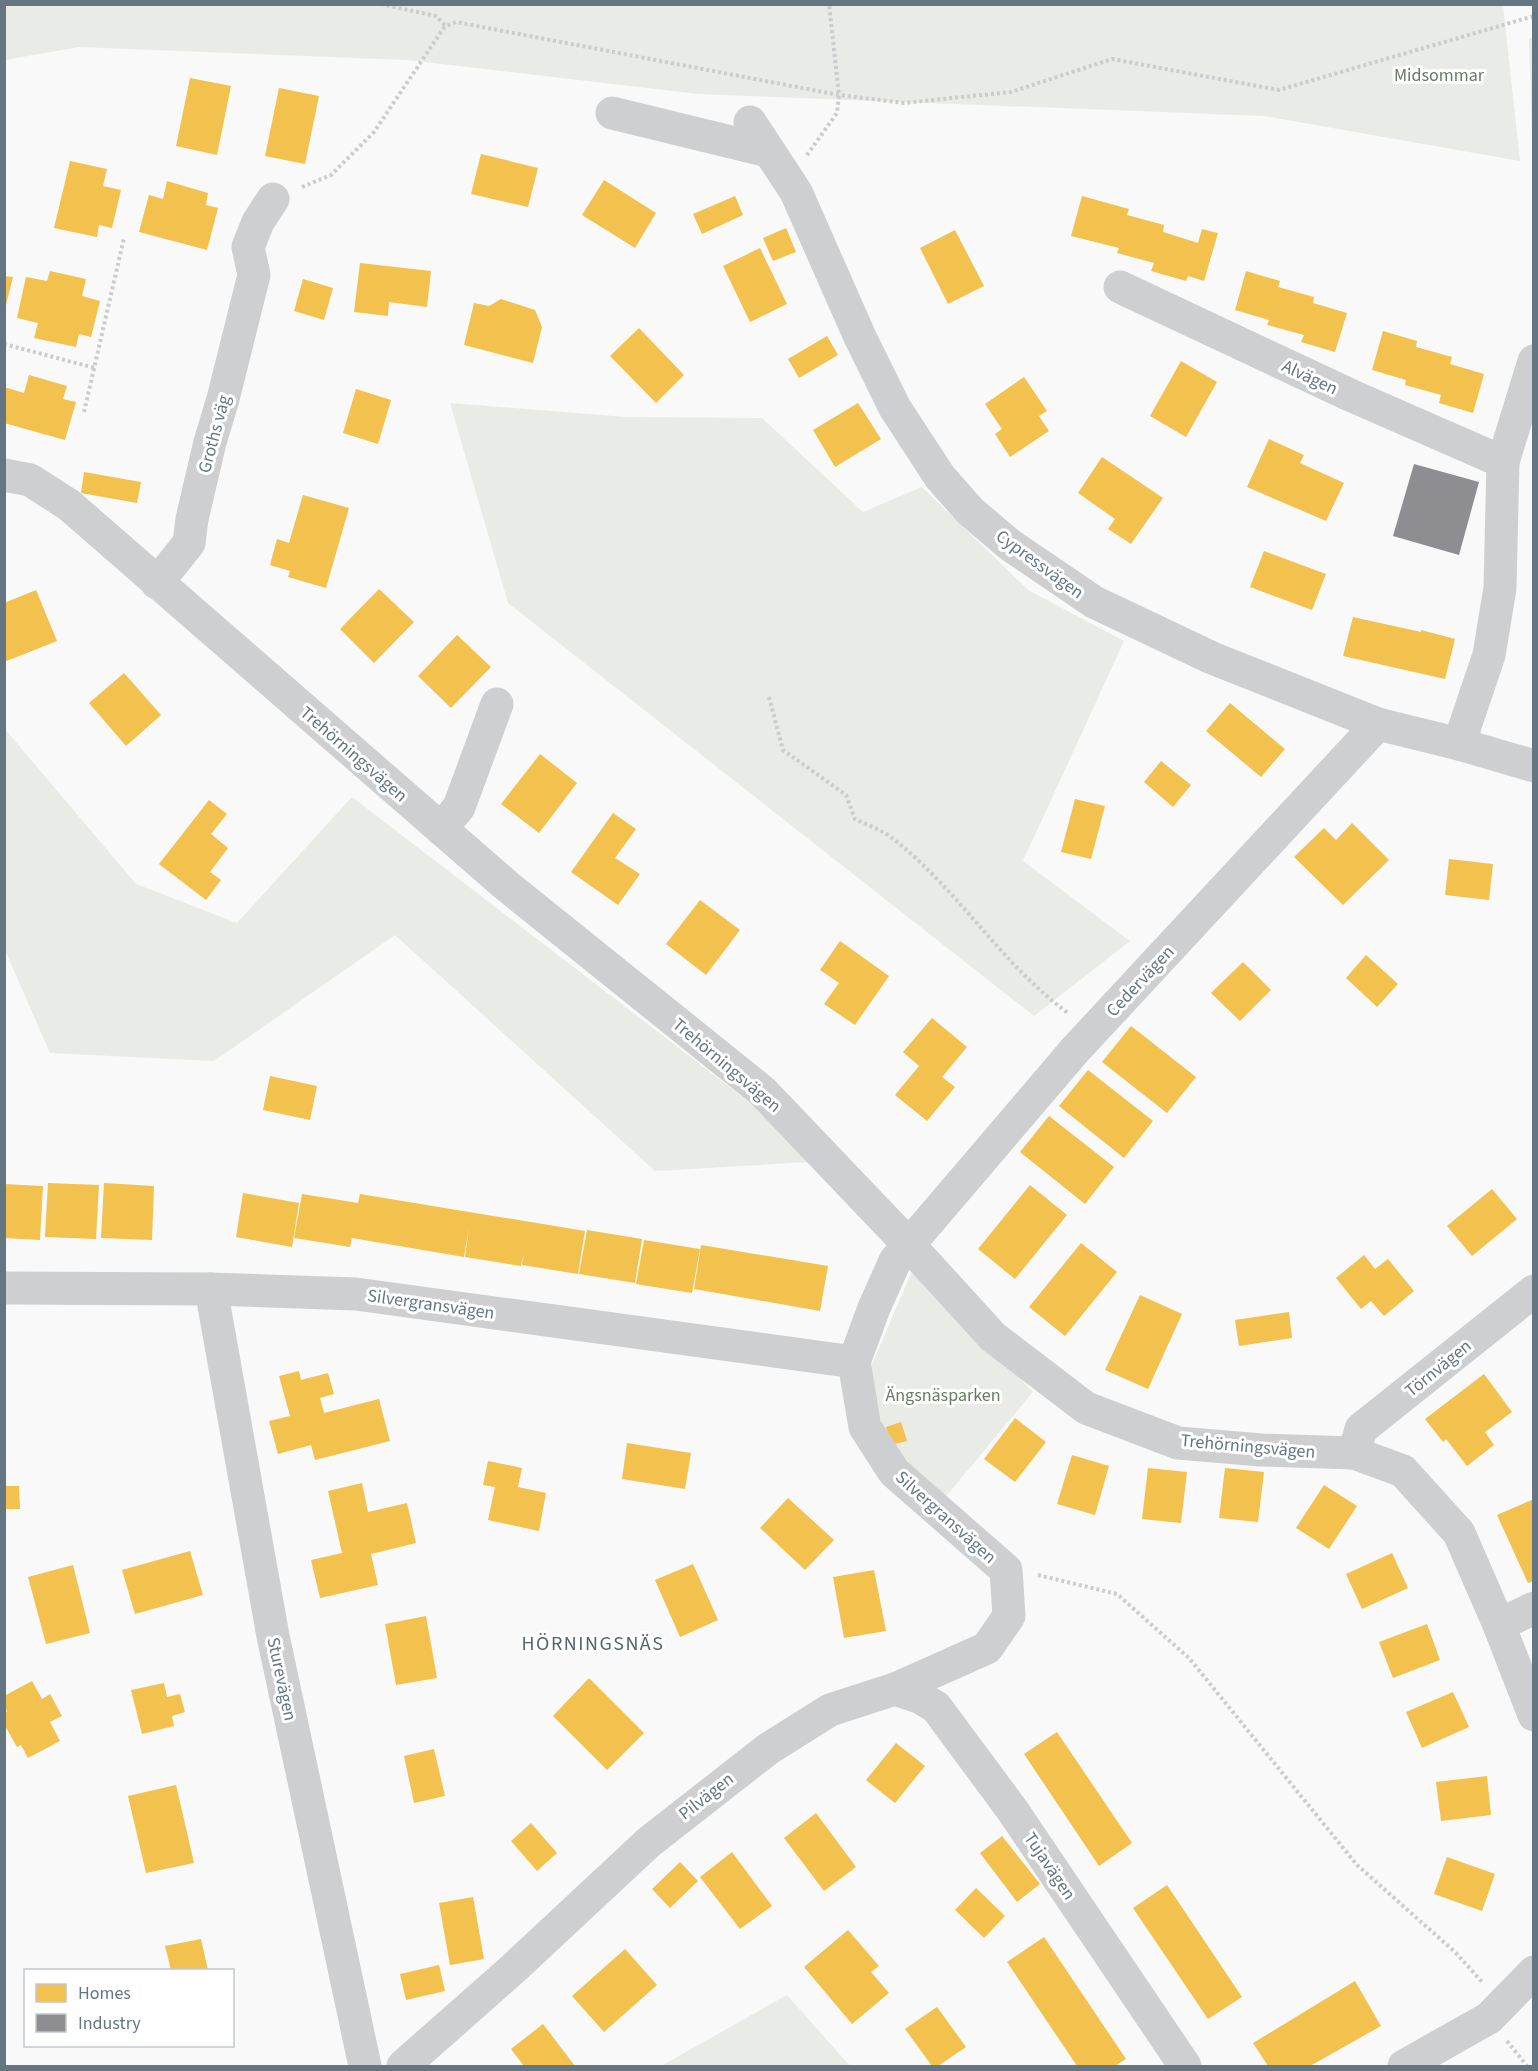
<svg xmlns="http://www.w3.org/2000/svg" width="1538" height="2071" font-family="'Source Sans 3',sans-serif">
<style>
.green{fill:#e8ebe6}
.homes{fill:#f2c14e}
.industry{fill:#8d8d92}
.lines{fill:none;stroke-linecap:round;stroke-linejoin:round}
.path{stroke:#cbcccd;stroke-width:4;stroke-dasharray:3 3;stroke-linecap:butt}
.minor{stroke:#cecfd0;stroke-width:33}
.labels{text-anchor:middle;stroke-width:6;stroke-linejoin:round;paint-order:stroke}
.park-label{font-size:18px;fill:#687a64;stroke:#fff}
.street-label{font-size:18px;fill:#657683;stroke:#fff}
.neighbourhood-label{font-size:20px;letter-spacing:1.5px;fill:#57646e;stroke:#fff}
</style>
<rect width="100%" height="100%" fill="#f9f9f9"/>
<g class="green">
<path d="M5 4 1503 5 1520 161 1264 116 699 94 407 60 79 47 5 60Z"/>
<path d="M1533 37H1534L1533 141 1532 139 1529 39Z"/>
<path d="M450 403 626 417 762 418 863 512 922 487 1028 590 1124 641 1023 861 1130 941 1034 1016 508 603Z"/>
<path d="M4 728 136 884 237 923 352 797 826 1161 655 1171 395 935 214 1061 50 1053 5 950Z"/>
<path d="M913 1269 1033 1392 943 1500 887 1446 870 1369Z"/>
<path d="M787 1995 850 2066H661Z"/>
</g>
<g class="homes">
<path d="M190 78 231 86 217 155 176 146Z"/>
<path d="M279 88 319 96 305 164 265 156Z"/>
<path d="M481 154 538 168 528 207 471 194Z"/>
<path d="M70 161 107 169 103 186 121 190 112 228 99 225 97 237 54 228Z"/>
<path d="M604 180 656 213 635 248 582 215Z"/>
<path d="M167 181 208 193 206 205 218 208 207 250 139 232 149 195 163 199Z"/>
<path d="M735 196 743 215 702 234 693 214Z"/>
<path d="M1082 196 1129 209 1127 215 1164 225 1163 232 1198 243 1202 229 1218 233 1204 281 1188 276 1186 281 1151 271 1154 263 1117 253 1119 248 1071 236Z"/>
<path d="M786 228 796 252 773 261 763 238Z"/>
<path d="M955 230 984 286 948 304 920 248Z"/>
<path d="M760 248 787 304 750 322 723 266Z"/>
<path d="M360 263 431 271 427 307 389 302 388 316 354 312Z"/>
<path d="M50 271 86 279 82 296 100 301 91 337 79 334 76 347 34 338 38 323 17 318 26 277 47 281Z"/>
<path d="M1246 271 1280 281 1278 287 1314 297 1313 303 1347 313 1335 352 1301 342 1304 335 1267 325 1269 320 1235 310Z"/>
<path d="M4 276 13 277 5 309H4Z"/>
<path d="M303 279 333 288 324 320 294 311Z"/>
<path d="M501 299 535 310 542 327 533 363 464 345 474 303 489 306Z"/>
<path d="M639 328 684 375 656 403 610 356Z"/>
<path d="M1383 331 1417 341 1416 347 1452 357 1450 364 1484 374 1473 413 1439 403 1441 395 1405 385 1406 380 1372 370Z"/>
<path d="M827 336 838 355 799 378 788 359Z"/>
<path d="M1181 361 1217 382 1186 437 1150 416Z"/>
<path d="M29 375 67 386 63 399 76 402 65 440 4 423V387L24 393Z"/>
<path d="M1024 377 1047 411 1039 416 1049 431 1010 457 995 434 1002 429 985 404Z"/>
<path d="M356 389 391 400 378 444 343 433Z"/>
<path d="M858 403 881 439 835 467 813 430Z"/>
<path d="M1269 439 1304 455 1300 463 1344 483 1326 521 1247 487Z"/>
<path d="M1102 457 1163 498 1131 544 1108 529 1115 519 1078 493Z"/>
<path d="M84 472 141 482 137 503 81 493Z"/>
<path d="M303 495 349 508 326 588 288 577 290 571 270 565 277 539 289 543Z"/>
<path d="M1264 551 1326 574 1312 610 1250 587Z"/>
<path d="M379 589 414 622 374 663 340 629Z"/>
<path d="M36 590 57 641 4 662V603Z"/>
<path d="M1353 617 1421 632V630L1455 639 1445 679 1343 656Z"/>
<path d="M457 635 491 667 451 708 418 676Z"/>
<path d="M124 673 161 715 126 746 89 703Z"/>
<path d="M1230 703 1285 749 1261 777 1206 731Z"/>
<path d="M540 754 577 783 539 833 501 804Z"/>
<path d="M1161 761 1191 785 1173 807 1144 782Z"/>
<path d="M1075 799 1105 806 1091 859 1061 852Z"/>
<path d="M209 800 227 814 211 834 228 848 210 872 221 880 206 900 159 864Z"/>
<path d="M613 813 636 829 615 858 640 874 618 905 571 872Z"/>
<path d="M1352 823 1389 860 1343 905 1294 857 1324 828 1336 840Z"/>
<path d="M1449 859 1493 864 1489 900 1445 895Z"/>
<path d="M700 900 740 930 706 975 666 944Z"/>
<path d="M840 941 889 976 855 1025 824 1004 839 983 820 970Z"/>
<path d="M1366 955 1398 984 1377 1007 1346 978Z"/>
<path d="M1243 962 1271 990 1240 1021 1211 993Z"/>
<path d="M932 1018 967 1047 942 1077 955 1087 927 1121 895 1095 919 1066 903 1052Z"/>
<path d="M1131 1026 1196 1077 1167 1113 1102 1062Z"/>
<path d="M1088 1070 1153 1121 1124 1158 1059 1106Z"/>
<path d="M270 1076 317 1086 310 1120 263 1110Z"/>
<path d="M1049 1116 1114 1167 1085 1204 1020 1152Z"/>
<path d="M48 1183 99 1185 96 1239 45 1237Z"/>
<path d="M104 1183 154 1186 152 1240 101 1238Z"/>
<path d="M4 1184 43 1186 40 1240 4 1238Z"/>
<path d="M1030 1185 1067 1215 1015 1279 978 1249Z"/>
<path d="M1492 1189 1517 1219 1472 1256 1447 1226Z"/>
<path d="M243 1193 299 1203 292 1247 236 1237Z"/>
<path d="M302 1194 358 1203 360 1194 585 1231 578 1274 522 1265 523 1255 521 1266 465 1257 469 1227 464 1257 352 1238 350 1247 294 1238Z"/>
<path d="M587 1230 642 1239 635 1283 579 1274Z"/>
<path d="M644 1240 700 1249 692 1293 636 1284Z"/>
<path d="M1081 1243 1117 1272 1065 1336 1029 1307Z"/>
<path d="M701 1245 828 1266 820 1311 694 1289Z"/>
<path d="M1364 1255 1375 1269 1388 1259 1414 1291 1384 1316 1371 1301 1361 1309 1336 1278Z"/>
<path d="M1140 1295 1182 1314 1148 1389 1105 1370Z"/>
<path d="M1289 1312 1292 1338 1239 1346 1235 1320Z"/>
<path d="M299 1371 301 1380 328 1373 334 1394 320 1398 324 1413 379 1399 390 1441 315 1460 311 1445 278 1454 269 1421 290 1416 279 1376Z"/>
<path d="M1484 1374 1512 1412 1485 1432 1494 1445 1467 1466 1446 1439 1443 1442 1425 1419Z"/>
<path d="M1015 1418 1046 1442 1015 1482 984 1459Z"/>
<path d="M901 1422 907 1441 891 1445 886 1427Z"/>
<path d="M627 1443 691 1453 685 1489 622 1479Z"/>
<path d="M1072 1455 1109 1466 1095 1515 1057 1504Z"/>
<path d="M488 1461 522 1468 518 1487 546 1493 539 1531 488 1520 495 1487 483 1485Z"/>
<path d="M1148 1468 1187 1472 1181 1523 1142 1519Z"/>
<path d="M1225 1468 1264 1472 1258 1522 1219 1518Z"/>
<path d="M362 1483 368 1512 407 1503 416 1543 371 1554 378 1585 320 1598 311 1560 342 1553 328 1491Z"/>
<path d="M1324 1485 1357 1506 1329 1549 1296 1528Z"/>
<path d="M5 1486H19L20 1509H5Z"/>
<path d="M788 1498 834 1540 805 1570 760 1528Z"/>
<path d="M1534 1499V1581L1528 1583 1497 1515Z"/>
<path d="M190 1551 203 1595 135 1614 122 1570Z"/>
<path d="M1392 1553 1408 1588 1362 1609 1346 1574Z"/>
<path d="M693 1564 718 1620 680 1637 655 1580Z"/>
<path d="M73 1565 90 1633 46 1644 28 1577Z"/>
<path d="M874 1570 886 1631 844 1638 833 1577Z"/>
<path d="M426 1616 437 1678 396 1685 385 1624Z"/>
<path d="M1427 1624 1440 1660 1393 1678 1379 1642Z"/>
<path d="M589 1678 644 1733 607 1770 553 1716Z"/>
<path d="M32 1681 42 1699 50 1694 62 1716 50 1722 60 1741 28 1758 21 1745 17 1747 4 1724V1714L7 1711 4 1706V1696Z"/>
<path d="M164 1683 167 1697 180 1694 185 1712 172 1716 174 1726 142 1734 131 1690Z"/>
<path d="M1453 1692 1469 1727 1422 1748 1406 1712Z"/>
<path d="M1057 1732 1132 1843 1099 1866 1024 1754Z"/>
<path d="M896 1743 925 1766 895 1803 866 1780Z"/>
<path d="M434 1749 445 1796 414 1803 404 1756Z"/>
<path d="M1487 1776 1491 1815 1441 1821 1436 1782Z"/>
<path d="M176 1785 194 1863 146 1873 128 1796Z"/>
<path d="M816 1813 856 1867 824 1891 784 1838Z"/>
<path d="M531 1823 557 1853 537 1871 511 1841Z"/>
<path d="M1002 1836 1040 1884 1017 1902 980 1853Z"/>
<path d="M732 1852 772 1906 740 1929 700 1877Z"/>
<path d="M1447 1857 1495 1874 1482 1911 1434 1894Z"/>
<path d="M680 1862 698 1881 670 1908 652 1889Z"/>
<path d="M1167 1885 1242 1997 1208 2019 1133 1908Z"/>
<path d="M976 1888 1005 1916 984 1938 955 1910Z"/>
<path d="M473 1897 484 1959 450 1965 439 1903Z"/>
<path d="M848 1930 879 1966 871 1972 889 1993 852 2024 804 1967Z"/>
<path d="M1044 1937 1126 2059 1115 2066H1077L1007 1962Z"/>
<path d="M201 1939 208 1970H171L165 1946Z"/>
<path d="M625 1949 657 1985 604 2032 572 1996Z"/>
<path d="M439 1965 445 1991 406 2000 400 1974Z"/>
<path d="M1355 1981 1381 2026 1310 2066H1268L1253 2043Z"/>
<path d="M937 2007 966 2047 938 2066H932L905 2029Z"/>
<path d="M543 2024 575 2066H524L511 2049Z"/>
</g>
<path class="industry" d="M1414 464 1479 482 1459 555 1393 536Z"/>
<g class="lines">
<g class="path">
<path d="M381 4 436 16 446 26 456 22 839 95 904 103 1011 92 1112 59 1279 90 1534 16"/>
<path d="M807 155 837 113 839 95 829 4"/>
<path d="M302 187 331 175 374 132 445 26"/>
<path d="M4 344 95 368"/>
<path d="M84 412 124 238"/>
<path d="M769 697 783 750 846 795 855 819C867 825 882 830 892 838 958 889 1001 964 1068 1013"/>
<path d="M1038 1575 1117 1594 1189 1658 1357 1865 1455 1952 1483 1983"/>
<path d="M1507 2041 1527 2066"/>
</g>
<g class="minor">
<path d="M612 113 768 151"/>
<path d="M750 122 796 192 860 337 895 408 940 477 970 511 1010 545 1094 602 1212 658 1378 724 1459 744 1534 766"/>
<path d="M1120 287 1350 395 1503 462"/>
<path d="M4 475 30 480 69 505 507 886 762 1091 910 1246 993 1337 1086 1408 1178 1443 1261 1450 1354 1453 1403 1471 1459 1533 1499 1625 1534 1715"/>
<path d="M157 583 189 543 192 519 210 442 223 399 254 275 248 247 258 222 273 199"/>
<path d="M1459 744 1489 655 1500 588 1503 462 1534 361"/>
<path d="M441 829 459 807 497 704"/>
<path d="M4 1288 211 1289 356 1294 854 1362"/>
<path d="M211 1289 273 1636 365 2066"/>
<path d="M1354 1453 1361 1429 1534 1291"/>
<path d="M1499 1625 1534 1608"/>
<path d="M895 1689 919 1697 936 1707 1013 1811 1185 2066"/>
<path d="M403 2066 514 1968 649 1842 768 1749 830 1710 895 1689 987 1648 1009 1616 1006 1570 894 1472 865 1427 854 1362 874 1308 895 1261 1075 1050 1378 724"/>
<path d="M1404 2066 1489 2018 1534 1972"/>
</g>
</g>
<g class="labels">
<g class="park-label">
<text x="1439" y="81">Midsommar</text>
<text x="943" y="1401">Ängsnäsparken</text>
</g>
<g class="street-label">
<text transform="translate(1310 377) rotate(25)" y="6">Alvägen</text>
<text transform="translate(214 434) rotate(-75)" y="6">Groths väg</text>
<text transform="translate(1040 564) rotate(36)" y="6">Cypressvägen</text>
<text transform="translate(354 754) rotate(41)" y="6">Trehörningsvägen</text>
<text transform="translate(1140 981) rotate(-47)" y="6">Cedervägen</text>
<text transform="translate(727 1065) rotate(40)" y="6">Trehörningsvägen</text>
<text transform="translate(431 1304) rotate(8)" y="6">Silvergransvägen</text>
<text transform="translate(1438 1368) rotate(-39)" y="6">Törnvägen</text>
<text transform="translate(1248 1446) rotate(5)" y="6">Trehörningsvägen</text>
<text transform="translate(946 1517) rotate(42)" y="6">Silvergransvägen</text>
<text transform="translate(282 1679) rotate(78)" y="6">Sturevägen</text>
<text transform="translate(706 1796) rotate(-38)" y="6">Pilvägen</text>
<text transform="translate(1050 1866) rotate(56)" y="6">Tujavägen</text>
</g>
<g class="neighbourhood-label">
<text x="593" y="1650">HÖRNINGSNÄS</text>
</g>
</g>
<rect width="1538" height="2071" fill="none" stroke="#657683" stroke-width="12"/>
<rect x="24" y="1969" width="210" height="78" fill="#ffffff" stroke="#c1c8cd" stroke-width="1.5"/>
<rect x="36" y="1984" width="30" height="18" fill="#f2c14e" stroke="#c1c8cd" stroke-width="1.5"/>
<text x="78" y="1999" font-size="18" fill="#657683">Homes</text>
<rect x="36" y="2014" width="30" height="18" fill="#8d8d92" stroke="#c1c8cd" stroke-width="1.5"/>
<text x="78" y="2029" font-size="18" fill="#657683">Industry</text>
</svg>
